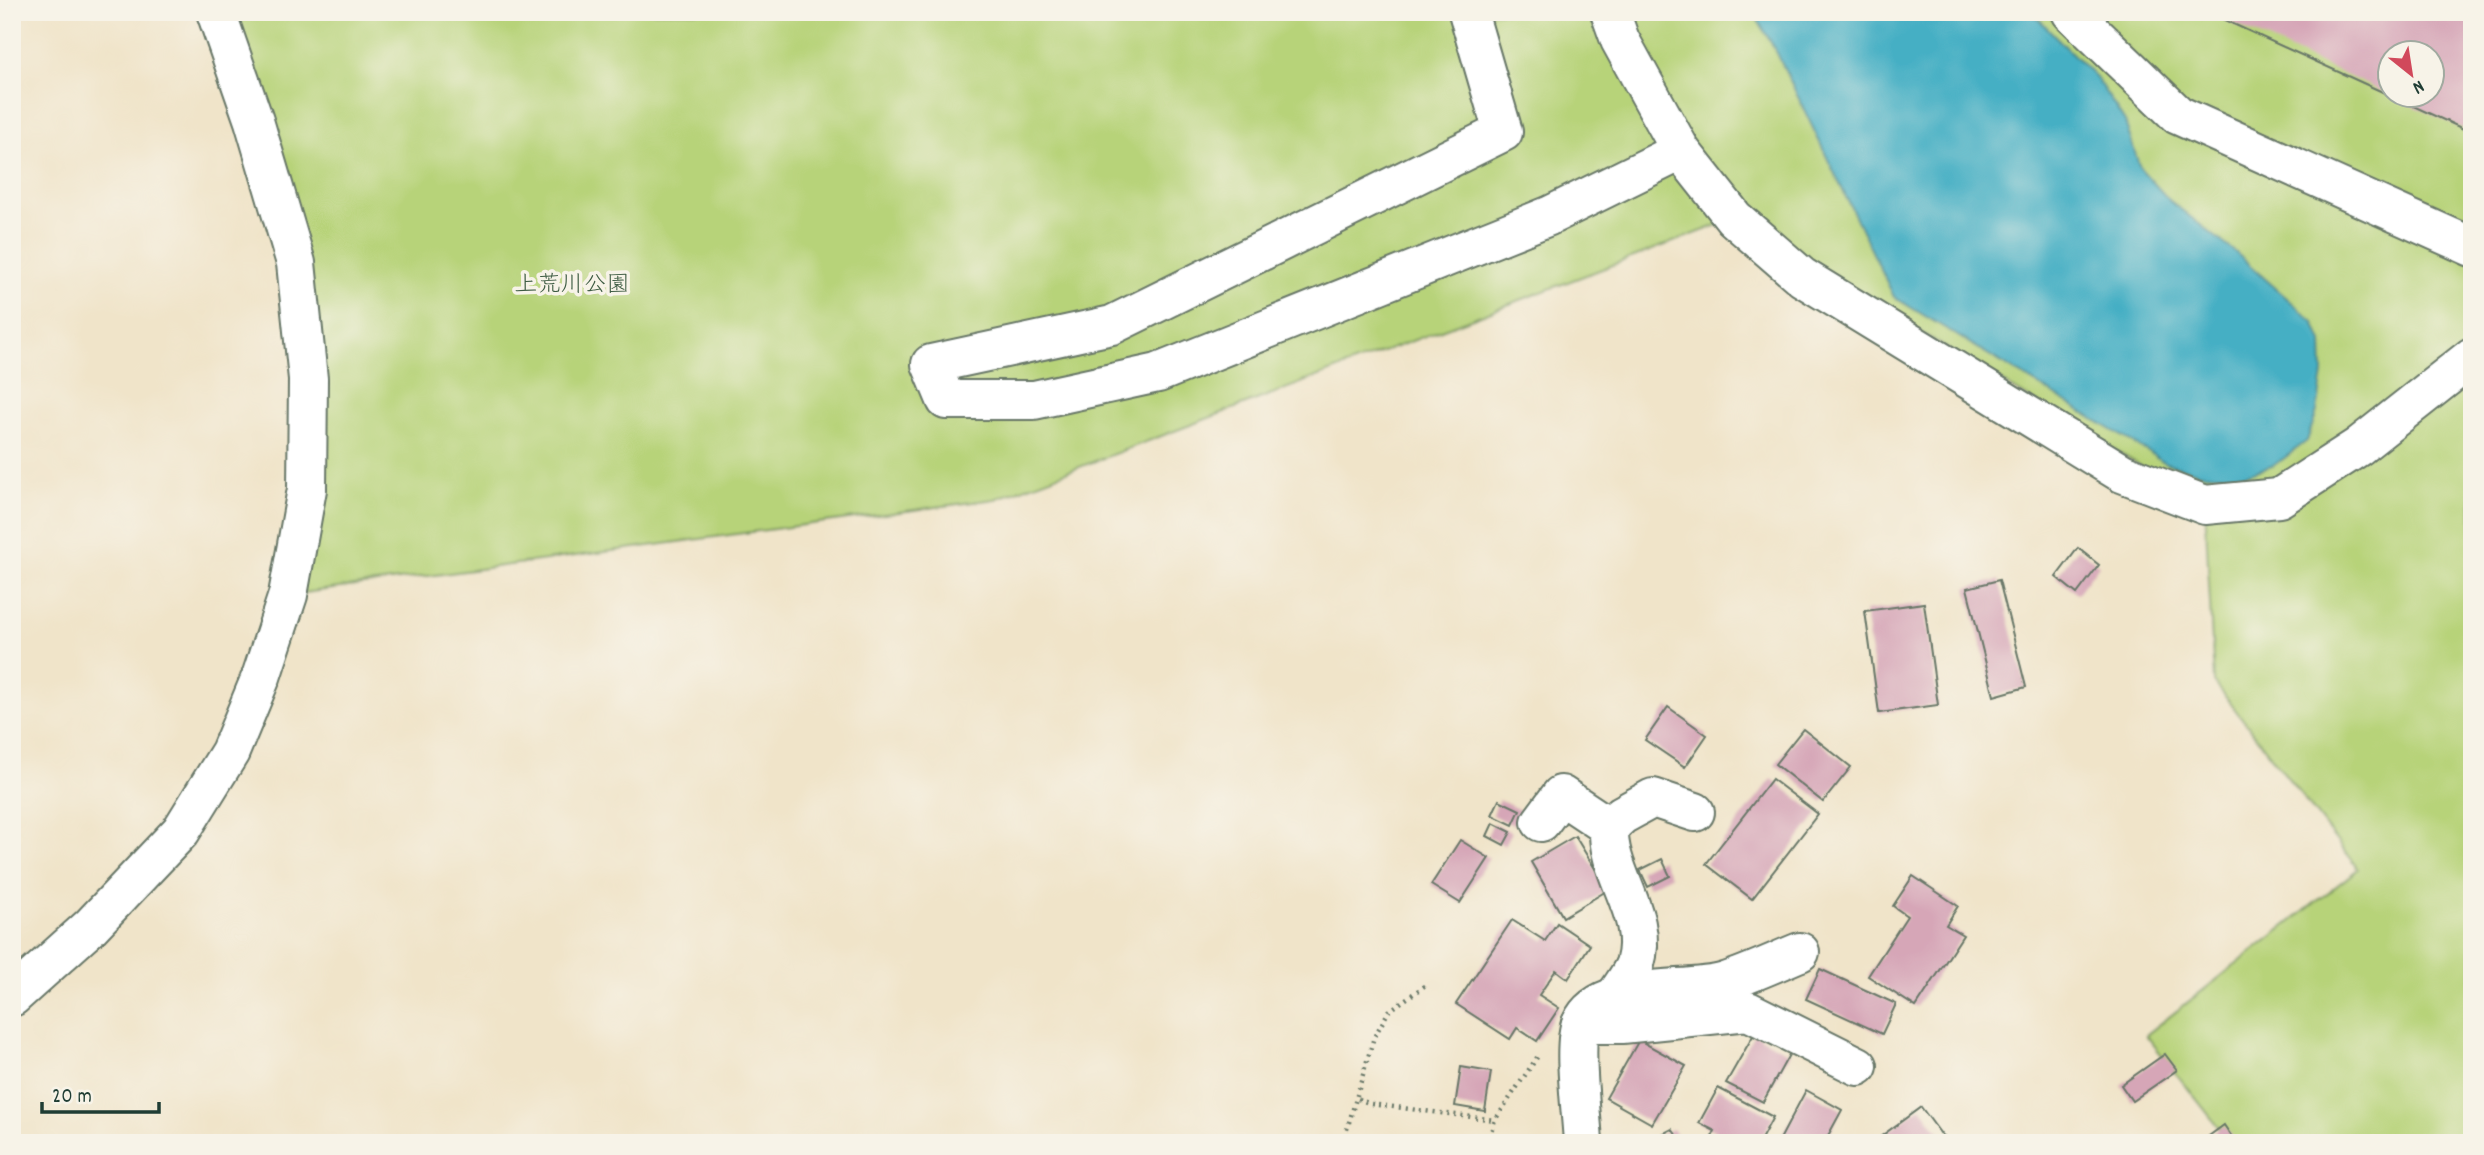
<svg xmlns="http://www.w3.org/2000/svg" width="2484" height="1155" font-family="Dekko,'Klee One',sans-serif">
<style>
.green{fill:#b7d379;stroke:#6b8856;stroke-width:2;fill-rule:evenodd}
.water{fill:#45afc4;stroke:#32767c;stroke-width:2}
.building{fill:#d6a6b7;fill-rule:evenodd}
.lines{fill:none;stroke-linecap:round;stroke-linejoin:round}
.minor-casing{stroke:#687768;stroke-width:42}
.path{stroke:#687768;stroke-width:4.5;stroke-dasharray:2 5;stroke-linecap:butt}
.minor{stroke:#fff;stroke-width:38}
.labels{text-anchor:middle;stroke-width:7;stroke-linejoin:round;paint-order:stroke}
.park-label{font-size:23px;fill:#3d5b42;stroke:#f7f3e8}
</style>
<rect width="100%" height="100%" fill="#f7f3e8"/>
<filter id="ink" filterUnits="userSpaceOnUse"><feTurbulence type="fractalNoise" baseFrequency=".0143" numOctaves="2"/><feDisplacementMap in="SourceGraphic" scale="14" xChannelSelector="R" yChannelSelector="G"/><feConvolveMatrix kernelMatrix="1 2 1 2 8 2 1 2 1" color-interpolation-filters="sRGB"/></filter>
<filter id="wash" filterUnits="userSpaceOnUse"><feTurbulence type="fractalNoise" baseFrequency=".00686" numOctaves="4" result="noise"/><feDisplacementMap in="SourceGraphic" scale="28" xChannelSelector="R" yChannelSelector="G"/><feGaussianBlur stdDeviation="1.57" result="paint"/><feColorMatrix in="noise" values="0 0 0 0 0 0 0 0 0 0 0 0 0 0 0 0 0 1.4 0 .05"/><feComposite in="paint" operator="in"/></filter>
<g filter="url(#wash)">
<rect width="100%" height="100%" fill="#f0e4c9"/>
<path class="green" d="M216 12H2472V1143H2231L2146 1035 2358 869 2214 682 2205 505 1734 219 995 499 288 595 308 379ZM2390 52H2432V94H2390Z"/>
<path class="water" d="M1753 12H2032L2096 78 2125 122 2140 168 2169 200 2236 253 2314 322 2322 342 2323 374 2317 411 2307 441 2275 465 2239 476 2201 473 2166 463 1894 297 1776 51Z"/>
<g id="blocks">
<g class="building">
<path d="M2207 12H2472V133L2387 94ZM2390 52H2432V94H2390Z"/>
<path d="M2078 548 2099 565 2077 594 2056 577Z"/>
<path d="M1999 580 2026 687 1994 696 1967 588Z"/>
<path d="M1924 603 1938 705 1879 713 1865 611Z"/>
<path d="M1668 707 1707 735 1685 767 1645 740Z"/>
<path d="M1803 729 1851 767 1823 802 1775 764Z"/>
<path d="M1772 779 1818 814 1752 899 1706 864Z"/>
<path d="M1499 800 1520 810 1513 825 1492 815Z"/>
<path d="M1493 823 1511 832 1504 845 1487 836Z"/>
<path d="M1575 836 1608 890 1563 917 1531 862Z"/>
<path d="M1460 840 1489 858 1460 903 1431 885Z"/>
<path d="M1662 859 1670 876 1648 887 1640 870Z"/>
<path d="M1913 876 1958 906 1946 925 1963 935 1916 1007 1868 976 1907 916 1893 906Z"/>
<path d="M1512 920 1545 941 1557 923 1590 945 1568 979 1556 970 1539 995 1559 1008 1537 1041 1517 1028 1510 1039 1456 1004Z"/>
<path d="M1820 969 1896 1004 1882 1034 1806 999Z"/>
<path d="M1754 1034 1790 1053 1763 1102 1726 1083Z"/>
<path d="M1639 1040 1686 1066 1652 1124 1606 1098Z"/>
<path d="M2165 1054 2177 1070 2132 1101 2121 1085Z"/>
<path d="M1461 1067 1491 1072 1485 1111 1455 1106Z"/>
<path d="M1718 1088 1773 1117 1759 1143H1709L1715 1131 1699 1123Z"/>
<path d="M1806 1090 1842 1110 1824 1143H1778Z"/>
<path d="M1921 1107 1946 1141 1872 1143Z"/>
<path d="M2224 1125 2236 1143H2204L2202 1141Z"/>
<path d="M1672 1129 1682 1143H1645Z"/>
<path d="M2472 1130V1143H2455Z"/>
</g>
</g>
</g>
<g filter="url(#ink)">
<use href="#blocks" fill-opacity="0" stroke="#687768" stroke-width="2"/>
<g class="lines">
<defs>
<g id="minor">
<path d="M1468 12 1503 132 1112 325 931 364 946 400H1034L1158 373 1549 216 1681 151"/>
<path d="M1610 12 1620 40 1681 151 1734 218 1802 277 2122 473 2205 505 2279 498 2358 447 2472 357"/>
<path d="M2071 12 2178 115 2472 247"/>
<path d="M1541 822 1561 795 1609 827"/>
<path d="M12 997 90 927 181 831 230 752 261 677 288 595 307 489 308 379 296 263 254 121 216 12"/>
<path d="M1615 997C1621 987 1631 975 1635 964 1650 915 1606 874 1609 827L1622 815 1653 798 1695 812"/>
<path d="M1581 1024H1622L1748 1011 1858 1066"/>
<path d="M1583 1143C1582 1117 1572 1045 1581 1024 1600 979 1687 994 1725 982 1750 974 1775 962 1800 952"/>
</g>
</defs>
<use href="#minor" class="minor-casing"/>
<g class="path">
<path d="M1358 1099 1371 1104 1495 1120"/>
<path d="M1343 1143 1374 1037 1389 1011 1427 984"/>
<path d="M1487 1143 1495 1120 1538 1056"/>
</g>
<use href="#minor" class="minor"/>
</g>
</g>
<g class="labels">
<g class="park-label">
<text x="572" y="291">上荒川公園</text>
</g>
</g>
<rect width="2484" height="1155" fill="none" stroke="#f7f3e8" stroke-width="42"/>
<g transform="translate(2411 74) rotate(150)"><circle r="33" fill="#f7f3e8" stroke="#a1aaa0" stroke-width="2"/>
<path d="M0-5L12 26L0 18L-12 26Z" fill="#d1495b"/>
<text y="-10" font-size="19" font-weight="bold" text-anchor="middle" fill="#1f3d34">N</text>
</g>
<path d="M42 1102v10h117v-10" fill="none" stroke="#1f3d34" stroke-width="3.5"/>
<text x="52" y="1102" font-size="21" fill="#1f3d34" stroke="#f7f3e8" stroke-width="5" paint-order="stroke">20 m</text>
</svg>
